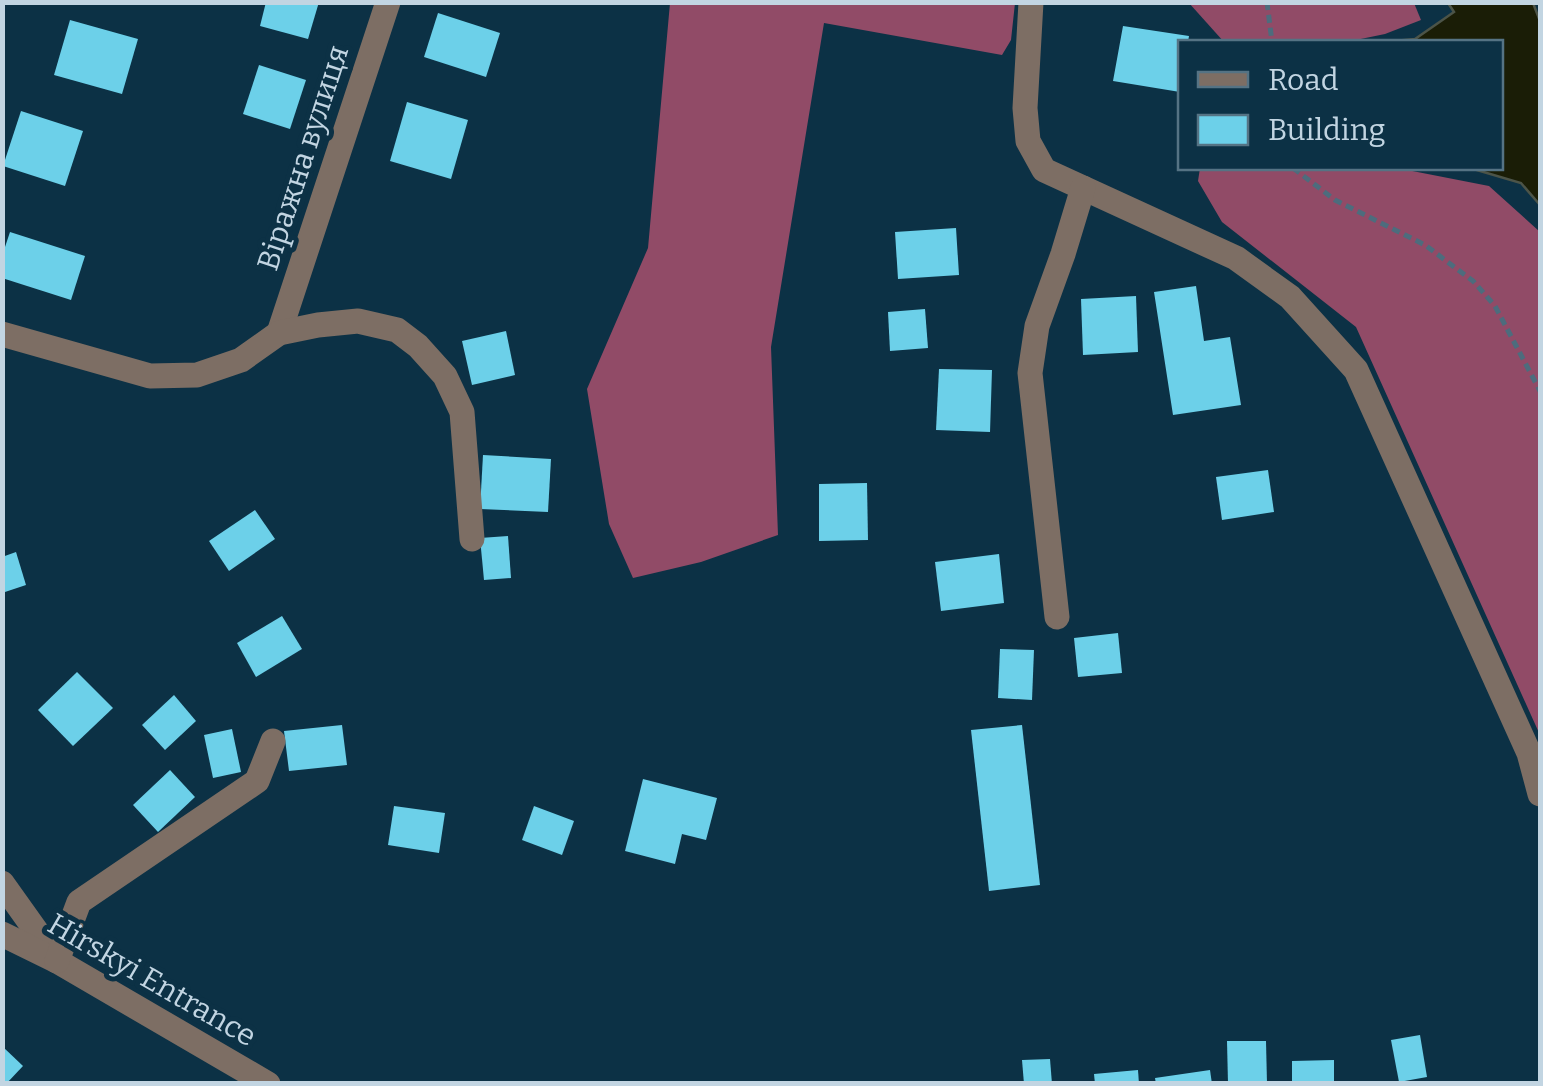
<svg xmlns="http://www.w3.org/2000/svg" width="1543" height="1086" font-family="Bitter,serif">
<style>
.forest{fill:#914b67}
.water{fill:#1a1d06;stroke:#4c5448;stroke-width:2.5}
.building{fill:#6cd0e9}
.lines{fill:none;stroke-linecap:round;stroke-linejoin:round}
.path{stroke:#4d6c7d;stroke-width:5;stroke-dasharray:8 5;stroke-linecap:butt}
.minor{stroke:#7d6e64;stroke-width:25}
.labels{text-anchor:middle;stroke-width:10;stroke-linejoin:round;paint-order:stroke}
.street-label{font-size:30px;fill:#c2d5e2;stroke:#0c3145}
</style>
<rect width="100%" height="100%" fill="#0c3145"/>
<g class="forest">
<path d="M670 3H1015L1011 40 1002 55 824 23 771 347 778 535 701 562 633 578 609 524 587 389 648 248Z"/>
<path d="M1189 3H1414L1421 20 1385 34 1346 42H1224Z"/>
<path d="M1200 168H1397L1489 186 1540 232V735L1356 327 1222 222 1198 181Z"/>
</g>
<path class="water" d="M1448 3H1533L1540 21V205L1521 183 1470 168H1500V42H1383L1415 39 1454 12Z"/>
<g class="building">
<path d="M266 2H319L308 39 260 26Z"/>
<path d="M438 13 500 33 486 77 424 57Z"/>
<path d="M70 20 138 39 122 94 54 75Z"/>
<path d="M1123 26 1189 36 1188 42H1180V92L1113 81Z"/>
<path d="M259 65 306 80 290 129 243 114Z"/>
<path d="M407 102 468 120 451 179 390 161Z"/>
<path d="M21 111 83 131 65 186 3 166Z"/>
<path d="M956 228 959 275 898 279 895 232Z"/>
<path d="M10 232 85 256 71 300 2 278V256Z"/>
<path d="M1196 286 1204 341 1230 337 1241 405 1173 415 1154 292Z"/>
<path d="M1136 296 1138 352 1083 355 1081 299Z"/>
<path d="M925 309 928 348 890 351 888 312Z"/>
<path d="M506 331 515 375 472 385 462 341Z"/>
<path d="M939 369 992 370 990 432 936 430Z"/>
<path d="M483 455 551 459 548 512 480 509Z"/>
<path d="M1268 470 1274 512 1222 520 1216 477Z"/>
<path d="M867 483 868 540 819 541V484Z"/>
<path d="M255 510 275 539 229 571 209 541Z"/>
<path d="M508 536 511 578 484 580 480 538Z"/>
<path d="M16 552 26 585 2 593V557Z"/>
<path d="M999 554 1004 603 941 611 935 562Z"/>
<path d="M282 616 302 649 256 677 237 643Z"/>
<path d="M1118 633 1122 673 1078 677 1074 638Z"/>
<path d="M1000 649 1034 650 1032 700 998 698Z"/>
<path d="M77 672 113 708 73 746 38 710Z"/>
<path d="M174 695 196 721 165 750 142 725Z"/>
<path d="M342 725 347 765 289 771 284 731Z"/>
<path d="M1022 725 1040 885 989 891 971 730Z"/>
<path d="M232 729 241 772 213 778 204 735Z"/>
<path d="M170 770 195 797 158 832 133 805Z"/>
<path d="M643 779 717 798 706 840 682 834 675 864 625 851Z"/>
<path d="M394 806 445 813 439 853 388 845Z"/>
<path d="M534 806 574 821 562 855 522 840Z"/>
<path d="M1420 1035 1427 1077 1399 1082 1391 1040Z"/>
<path d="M1227 1041H1266L1267 1084H1228Z"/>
<path d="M2 1046 23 1066 6 1084H2Z"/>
<path d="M1050 1059 1052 1084H1024L1022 1060Z"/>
<path d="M1334 1060V1084H1292V1061Z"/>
<path d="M1138 1070 1139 1084H1095L1094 1074Z"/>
<path d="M1210 1070 1212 1084H1156L1155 1078Z"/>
</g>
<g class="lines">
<g class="path">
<path d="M1267 2 1272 42"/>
<path d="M1293 168 1335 200 1425 245 1473 281 1495 306 1540 391"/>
</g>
<g class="minor">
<path d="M1031 2 1025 108 1028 141 1044 170 1236 258 1290 297 1356 370 1529 753 1540 794"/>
<path d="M279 333 388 2"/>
<path d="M2 334 150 376 197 375 241 360 279 333 318 325 358 321 397 330 418 346 445 376 462 412 472 539"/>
<path d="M1057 617 1030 373 1037 326 1063 254 1083 188"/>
<path d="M2 883 54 956"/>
<path d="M2 934 57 961 268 1084"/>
<path d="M57 961 79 902 257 781 273 741"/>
</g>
</g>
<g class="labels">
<g class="street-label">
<text transform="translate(303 158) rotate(-72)" y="10">Віражна вулиця</text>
<text transform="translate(152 980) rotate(30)" y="10">Hirskyi Entrance</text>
</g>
</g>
<rect width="1543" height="1086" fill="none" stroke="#c2d5e2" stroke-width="10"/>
<rect x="1178" y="40" width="325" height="130" fill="#0c3145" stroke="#557384" stroke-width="2.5"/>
<rect x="1198" y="72" width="50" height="15" fill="#7d6e64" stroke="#557384" stroke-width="2.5"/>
<text x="1268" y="90" font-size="30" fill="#c2d5e2">Road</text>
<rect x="1198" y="115" width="50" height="30" fill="#6cd0e9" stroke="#557384" stroke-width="2.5"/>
<text x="1268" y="140" font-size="30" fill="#c2d5e2">Building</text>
</svg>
